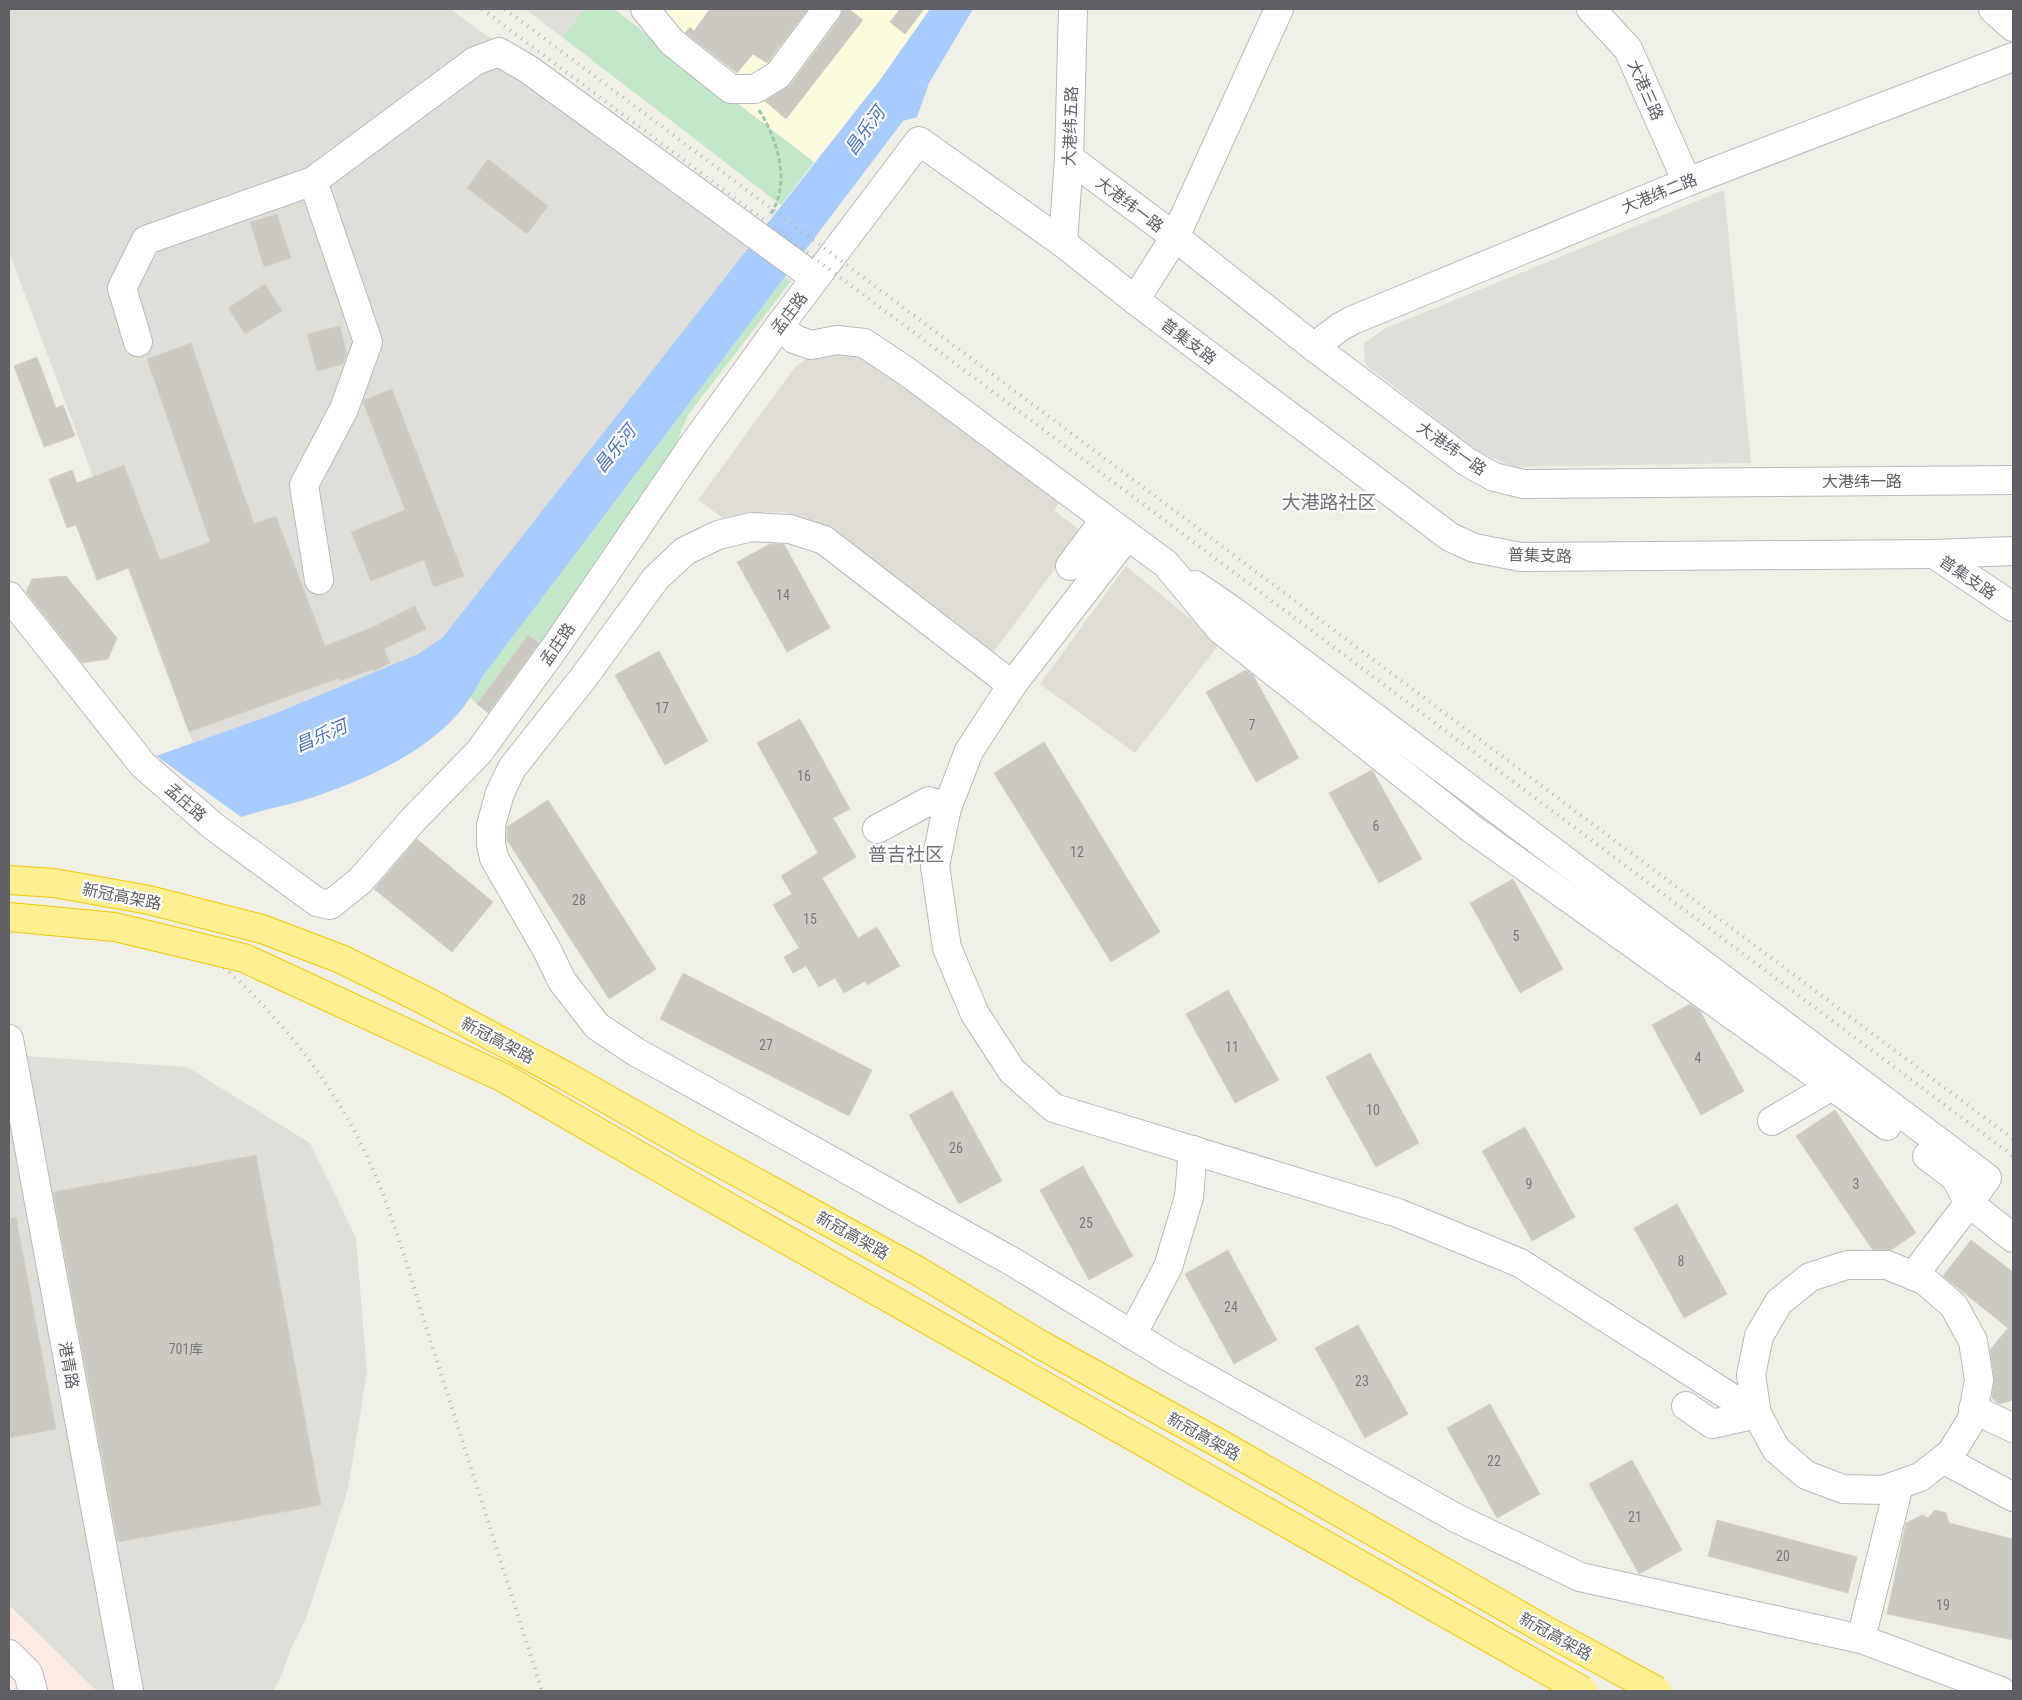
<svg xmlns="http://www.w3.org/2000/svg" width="2022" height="1700" font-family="'Roboto Condensed','Noto Sans SC',sans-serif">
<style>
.commercial{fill:#fdfbdd}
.industrial{fill:#dfded8}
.education{fill:#e0ded4}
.medical{fill:#fbe9e4}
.green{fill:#c3e7c8}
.water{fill:#a8ccfe}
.pier{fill:#f0efe6}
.building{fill:#ccc9c3;stroke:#d4d2c4}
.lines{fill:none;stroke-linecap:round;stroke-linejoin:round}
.minor-casing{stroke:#b8bac0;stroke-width:30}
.path{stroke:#9dc7af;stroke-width:3;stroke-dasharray:5 2.5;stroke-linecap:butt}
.minor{stroke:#fff;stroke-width:28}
.rail{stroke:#b6b7b7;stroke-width:4;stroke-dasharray:1 6;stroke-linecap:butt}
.highway-bridge-casing{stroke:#f3c903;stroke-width:30;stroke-linecap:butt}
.highway-bridge{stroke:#fbef92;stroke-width:28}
.labels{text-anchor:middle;stroke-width:4.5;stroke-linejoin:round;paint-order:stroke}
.number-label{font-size:14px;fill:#7a7a7d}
.street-label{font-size:16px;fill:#5e6066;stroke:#fff}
.water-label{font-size:18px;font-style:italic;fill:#4973c3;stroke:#fff}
.quarter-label{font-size:19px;fill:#6f7278;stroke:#fff}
</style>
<rect width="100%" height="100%" fill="#f0efe6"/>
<path class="commercial" d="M658 9H930L880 80 814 162 744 108 730 82Z"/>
<g class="industrial">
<path d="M9 9H450L496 42 752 243 443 637 418 654 269 716 193 743 9 252Z"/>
<path d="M525 9H584L562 37Z"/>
<path d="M1724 190 1751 463 1514 467 1475 450 1365 364 1364 343 1386 328Z"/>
<path d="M9 1055 187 1067 310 1143 356 1238 367 1372 348 1489 306 1619 290 1651 282 1674 273 1691H9Z"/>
</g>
<g class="education">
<path d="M847 345 1063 497 1054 510 1082 532 990 657 823 526 784 512 750 513 723 518 698 500 795 367 809 357Z"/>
<path d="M1126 566 1220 643 1135 753 1040 684Z"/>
</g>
<path class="medical" d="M9 1605 97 1691H9Z"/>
<g class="green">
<path d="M584 9H614L814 162 781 205 562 37Z"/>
<path d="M785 277 791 281 688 415 672 454 544 647 528 635 477 704 470 697 483 676Z"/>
</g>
<path class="water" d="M930 9H973L929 83 917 117 903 121 483 676C477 686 472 696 465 705 431 751 366 779 314 797 290 805 265 809 241 817L156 756 269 716 418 654 443 637 880 80Z"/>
<path class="pier" d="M153 756H156L241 817 238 818Z"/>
<g class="building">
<path d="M710 9H808L767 63 753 54 737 73 685 33 690 27 694 31Z"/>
<path d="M842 9H849L863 20 786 119 765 101 791 84 840 18Z"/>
<path d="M900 9H924L905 34 890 22Z"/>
<path d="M488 159 548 206 527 234 467 188Z"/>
<path d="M277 214 291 258 264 267 250 222Z"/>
<path d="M265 284 282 311 245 334 228 308Z"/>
<path d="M340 326 347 354 343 364 317 371 307 334Z"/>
<path d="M191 343 254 524 276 516 325 646 373 627 415 606 426 629 384 649 390 663 374 671 373 669 340 681 339 678 189 732 129 568 97 580 76 525 67 528 49 479 72 470 77 483 124 465 160 560 210 542 147 359Z"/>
<path d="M37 357 56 408 63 405 75 436 44 447 14 366Z"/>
<path d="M392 389 464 576 434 587 424 560 371 581 351 532 405 510 363 402 364 400Z"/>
<path d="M770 544H784L830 628 787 652 737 562Z"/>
<path d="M66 576 117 638 108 659 82 663 26 592 32 579Z"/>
<path d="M528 635 539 643 488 713 477 704Z"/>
<path d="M659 651 708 741 665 765 615 675Z"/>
<path d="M1246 670 1253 675 1299 758 1256 782 1206 692Z"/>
<path d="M800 719 850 809 833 818 856 857 822 878 858 938 877 927 900 966 867 985 865 981 844 993 835 978 819 987 806 966 793 973 784 957 799 948 773 905 792 894 781 876 818 853 757 743Z"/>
<path d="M1044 742 1160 932 1111 962 994 773Z"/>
<path d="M1372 770 1422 859 1379 883 1329 793Z"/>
<path d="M548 800 656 969 609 999 507 840V827Z"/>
<path d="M417 839 493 902 452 952 374 889Z"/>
<path d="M1513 879 1563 969 1520 993 1470 903Z"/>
<path d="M683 973 872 1070 849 1116 660 1019Z"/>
<path d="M1228 990 1279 1080 1235 1103 1186 1014Z"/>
<path d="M1690 1004 1700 1011 1744 1091 1701 1115 1652 1025Z"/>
<path d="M1370 1053 1419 1143 1376 1167 1326 1077Z"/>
<path d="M952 1091 1002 1181 959 1204 909 1115Z"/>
<path d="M1835 1110 1916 1233 1891 1250 1872 1249 1796 1136Z"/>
<path d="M1525 1127 1575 1217 1532 1241 1482 1151Z"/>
<path d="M256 1155 321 1505 118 1542 53 1192Z"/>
<path d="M1083 1166 1133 1256 1089 1280 1040 1190Z"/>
<path d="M1677 1204 1727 1294 1684 1318 1634 1228Z"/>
<path d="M16 1217 56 1429 9 1438V1218Z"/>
<path d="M1971 1240 2013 1272V1400L1999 1404 1992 1398 1994 1378 1990 1350 2008 1328 1943 1276Z"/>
<path d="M1228 1250 1277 1340 1234 1364 1185 1274Z"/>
<path d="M1358 1325 1408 1414 1365 1438 1315 1348Z"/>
<path d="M1490 1404 1540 1494 1497 1518 1447 1428Z"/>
<path d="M1632 1460 1682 1550 1639 1574 1589 1484Z"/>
<path d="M1935 1510 1946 1513 1949 1523 2013 1539V1640L1887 1614 1906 1523 1922 1515 1928 1518Z"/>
<path d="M1717 1520 1857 1557 1848 1593 1708 1556Z"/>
</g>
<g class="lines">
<defs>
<g id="minor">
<path d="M645 9 672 42 731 89H755L778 75 827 9"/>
<path d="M1591 9 1628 49 1687 182"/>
<path d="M1993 9 2013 27"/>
<path d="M1069 158 1175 237 1314 347 1467 462 1494 477 1523 484 2013 480"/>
<path d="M313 181 368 342 344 409 304 485 319 580"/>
<path d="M1063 243 1069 158 1073 9"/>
<path d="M1135 300 1175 237 1279 9"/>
<path d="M780 325 794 339 811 345 837 340 864 343 906 371 1166 564 1220 629 1472 829 1832 1086"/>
<path d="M138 342 122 288 146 240 313 181 475 61 499 52 528 69 815 278"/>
<path d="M1314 347 1340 327 1353 320 1687 182 2013 57"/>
<path d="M1127 536 1012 685 969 751 947 808 935 866 947 948 975 1014 1012 1071 1054 1108 1398 1213 1520 1263 1757 1414 1776 1449 1806 1475 1843 1489 1883 1490 1920 1477 1951 1453 1972 1419 1979 1380 1973 1341 1954 1306 1924 1280 1887 1265H1847L1810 1277 1779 1302 1759 1336 1751 1375 1757 1414"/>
<path d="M1934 554 2013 607"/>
<path d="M1070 566 1105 519"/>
<path d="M1195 585 1233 611 1987 1178 1969 1203 2013 1238"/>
<path d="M9 596 143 765 213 826 317 902 330 905 360 881 412 821 479 752 558 643 693 445 780 325 919 141 1063 243 1135 300 1450 537 1474 548 1521 557 1934 554 2013 551"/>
<path d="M1012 685 824 540 790 529 752 527 718 535 685 551 656 578 584 677 512 768 500 793 491 825V844L494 858 547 950 562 981 597 1026 636 1052 1013 1262 1172 1359 1456 1518 1580 1577 1861 1639 2001 1691"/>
<path d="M877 829 929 801 947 808"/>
<path d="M9 1039 129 1691"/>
<path d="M1772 1121 1832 1086 1887 1126"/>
<path d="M1913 1276 1969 1203 1955 1177 1927 1156"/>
<path d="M1132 1335 1168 1267 1189 1197 1193 1150"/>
<path d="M1686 1406 1712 1424 1757 1414"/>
<path d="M1973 1409 2013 1428"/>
<path d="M1943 1459 2013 1497"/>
<path d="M1861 1639 1899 1485"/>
<path d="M9 1654 28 1673 33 1691"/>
</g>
</defs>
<use href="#minor" class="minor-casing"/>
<path class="path" d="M759 110C778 140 792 186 769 216"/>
<use href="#minor" class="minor"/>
<g class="rail">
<path d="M482 9 2013 1156"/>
<path d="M505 9 2013 1139"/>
<path d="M198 944C217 962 238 979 256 998 283 1026 309 1057 330 1090 382 1167 402 1252 430 1339 467 1456 505 1574 542 1691"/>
</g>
<defs>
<g id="highway-bridge">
<path d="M9 880 54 883 149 900 262 929 341 959 424 1000 566 1076 695 1149 918 1271 1041 1345 1222 1445 1547 1631 1657 1691"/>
<path d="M9 917 115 927 244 958 504 1078 686 1183 1583 1691"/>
</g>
</defs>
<use href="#highway-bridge" class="highway-bridge-casing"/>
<use href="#highway-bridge" class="highway-bridge"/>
</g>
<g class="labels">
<g class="number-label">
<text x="783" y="600">14</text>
<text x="662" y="713">17</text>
<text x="1252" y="730">7</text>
<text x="804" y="781">16</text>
<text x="1376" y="831">6</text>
<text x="1077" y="857">12</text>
<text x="579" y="905">28</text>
<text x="810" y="924">15</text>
<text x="1516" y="941">5</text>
<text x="766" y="1050">27</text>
<text x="1232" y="1052">11</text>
<text x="1698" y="1063">4</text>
<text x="1373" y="1115">10</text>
<text x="956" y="1153">26</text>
<text x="1529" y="1189">9</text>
<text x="1856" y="1189">3</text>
<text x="1086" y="1228">25</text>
<text x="1681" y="1266">8</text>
<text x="1231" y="1312">24</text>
<text x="186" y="1354">701库</text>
<text x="1362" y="1386">23</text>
<text x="1494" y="1466">22</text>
<text x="1635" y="1522">21</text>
<text x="1783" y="1561">20</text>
<text x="1943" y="1610">19</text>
</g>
<g class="street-label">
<text transform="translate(1646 90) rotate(66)" y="6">大港三路</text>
<text transform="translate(1070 126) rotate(-88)" y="6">大港纬五路</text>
<text transform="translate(1659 193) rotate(-22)" y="6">大港纬二路</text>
<text transform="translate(1130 204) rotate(37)" y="6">大港纬一路</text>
<text transform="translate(789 313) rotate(-53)" y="6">孟庄路</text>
<text transform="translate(1189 341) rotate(37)" y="6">普集支路</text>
<text transform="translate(1452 448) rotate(35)" y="6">大港纬一路</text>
<text x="1862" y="487">大港纬一路</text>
<text transform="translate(1540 555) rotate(2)" y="6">普集支路</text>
<text transform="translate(1968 577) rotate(34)" y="6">普集支路</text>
<text transform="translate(557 644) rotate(-55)" y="6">孟庄路</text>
<text transform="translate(186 802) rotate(41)" y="6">孟庄路</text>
<text transform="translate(122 896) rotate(11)" y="6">新冠高架路</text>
<text transform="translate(498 1040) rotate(28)" y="6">新冠高架路</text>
<text transform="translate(853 1235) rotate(29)" y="6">新冠高架路</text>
<text transform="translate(69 1365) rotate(80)" y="6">港青路</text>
<text transform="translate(1204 1436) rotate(29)" y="6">新冠高架路</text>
<text transform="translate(1556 1636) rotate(29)" y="6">新冠高架路</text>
</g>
<g class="water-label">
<text transform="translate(865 131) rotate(-54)" y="6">昌乐河</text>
<text transform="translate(615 449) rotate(-51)" y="6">昌乐河</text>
<text transform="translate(321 736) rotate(-23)" y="6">昌乐河</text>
</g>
<g class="quarter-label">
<text x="1329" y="509">大港路社区</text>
<text x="906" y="861">普吉社区</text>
</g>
</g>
<rect width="2022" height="1700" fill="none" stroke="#5e6066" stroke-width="20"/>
</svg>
